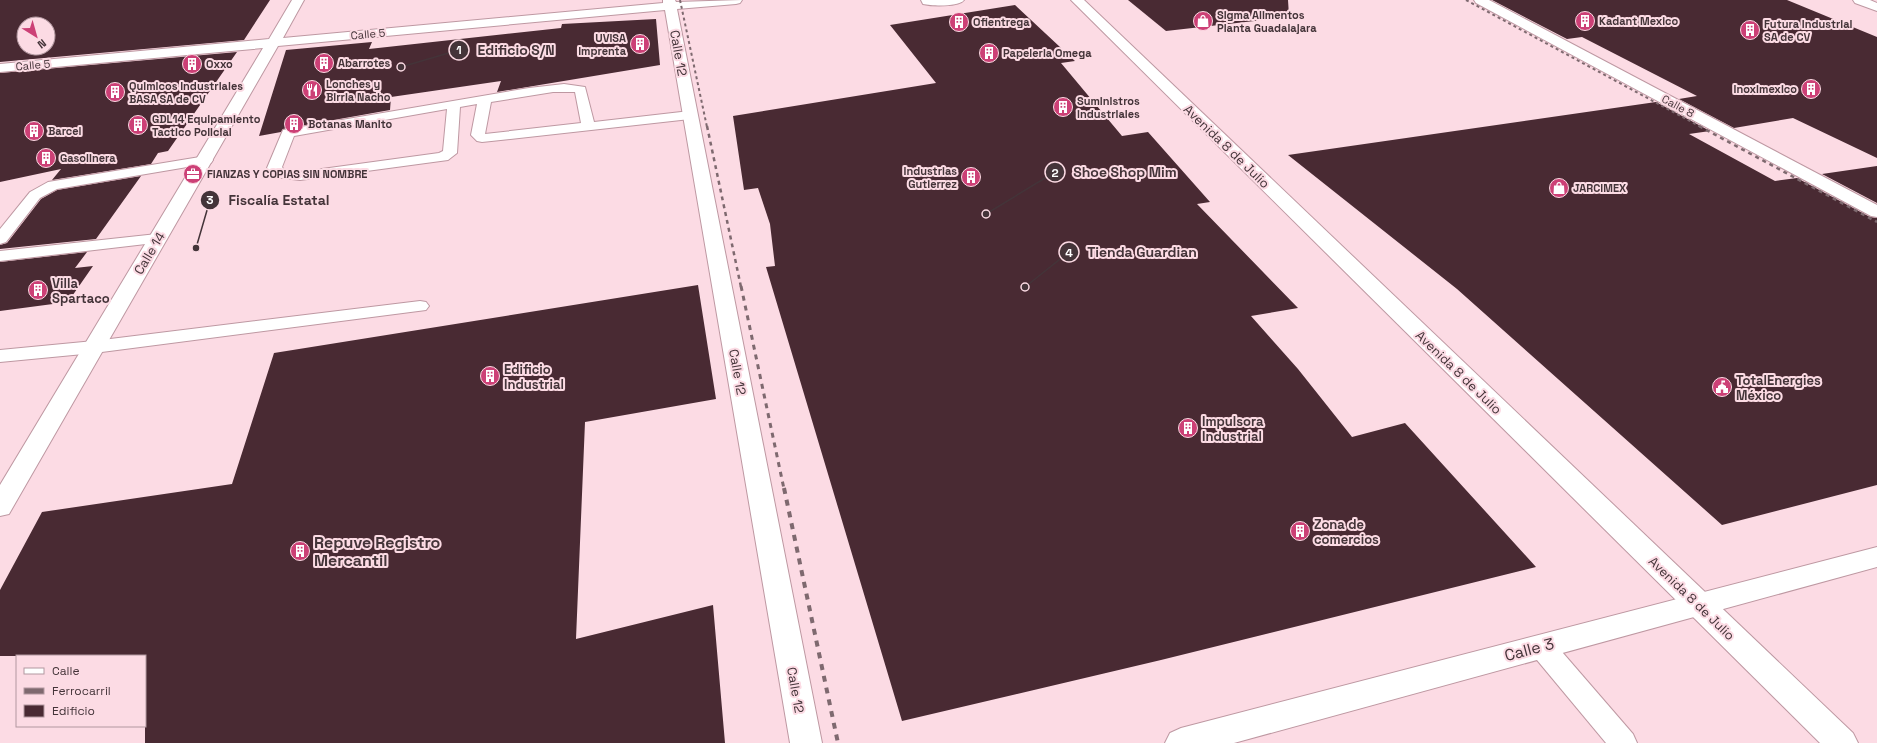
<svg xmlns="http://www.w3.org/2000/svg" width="1877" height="743" font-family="'Space Grotesk',sans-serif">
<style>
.building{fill:#492a33;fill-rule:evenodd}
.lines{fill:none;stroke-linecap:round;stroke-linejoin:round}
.service-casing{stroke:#be98a2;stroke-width:2}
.minor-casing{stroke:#be98a2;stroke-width:2}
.primary-casing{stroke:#be98a2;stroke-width:2}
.service{fill:#fff;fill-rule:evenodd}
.minor{fill:#fff;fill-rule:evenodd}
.primary{fill:#fff;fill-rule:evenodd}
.rail-far3{stroke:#7e696f;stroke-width:2;stroke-dasharray:3 3;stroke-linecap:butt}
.rail-far2{stroke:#7e696f;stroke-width:2.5;stroke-dasharray:4 4;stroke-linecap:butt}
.rail-far1{stroke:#7e696f;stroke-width:3;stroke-dasharray:5 5;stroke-linecap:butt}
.rail{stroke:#7e696f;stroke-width:4;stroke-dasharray:6 6;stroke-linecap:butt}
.labels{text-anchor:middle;stroke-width:4;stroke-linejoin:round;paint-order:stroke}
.far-poi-label{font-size:11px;font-weight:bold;fill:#443439;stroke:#fcdbe4;text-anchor:start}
.far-street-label{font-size:11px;fill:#443439;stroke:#fcdbe4}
.street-label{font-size:13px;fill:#443439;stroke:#fcdbe4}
.poi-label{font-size:13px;font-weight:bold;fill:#443439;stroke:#fcdbe4;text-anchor:start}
.near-poi-label{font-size:16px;font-weight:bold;fill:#443439;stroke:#fcdbe4;text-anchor:start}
.near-street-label{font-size:16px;fill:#443439;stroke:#fcdbe4}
.leader{fill:none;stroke:#443439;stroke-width:1.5}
.callout-dot{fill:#443439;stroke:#fcdbe4;stroke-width:1.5}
.mark-label{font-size:12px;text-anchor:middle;font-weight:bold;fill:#fff}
.callout-label{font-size:14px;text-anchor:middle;font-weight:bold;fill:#443439;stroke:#fcdbe4;stroke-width:4;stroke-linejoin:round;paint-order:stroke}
</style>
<rect width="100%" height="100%" fill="#fcdbe4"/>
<g class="building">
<path d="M0 0H270L244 40 0 62ZM24 24H48V48H24Z"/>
<path d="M1128 0H1288L1289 17 1166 31Z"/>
<path d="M1492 0H1787L1877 37V158L1793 118 1734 128 1679 99 1697 96 1582 37 1567 39Z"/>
<path d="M1015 5 1075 61 1061 63 1122 136 1148 132 1210 202 1197 204 1298 308 1251 316 1298 369 1352 437 1405 423 1536 567 1161 660 902 721 766 267 775 266 770 224 758 188 744 190 733 116 936 83 890 25Z"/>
<path d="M656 19 660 65 497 92 501 81 391 97 390 110 283 129 281 132 259 136 286 50 372 42 369 49 561 28 562 24Z"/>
<path d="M237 52 168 151 158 153 151 164 52 180 61 169 0 182V73Z"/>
<path d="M1656 102 1710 131 1689 134 1775 181 1797 178 1870 217 1877 218V485L1722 525 1457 289 1288 155Z"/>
<path d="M1877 166V203L1822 174Z"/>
<path d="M141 176 96 239 0 249V245L7 243 41 199 57 190Z"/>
<path d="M87 252 75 268 93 266 68 302 0 311V262Z"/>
<path d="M698 285 716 399 585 422 576 639 713 605 725 743H145V656H0V590L42 512 232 484 274 353Z"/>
</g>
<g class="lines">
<defs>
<g id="service">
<path d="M921 0H964C959 7 932 6 923 4Z"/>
<path d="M564 84 585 87 594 122 690 111 695 112 697 115 695 118 690 119 482 142 477 141 471 135 477 104 460 107 457 153 448 160 300 180 275 177 267 168 283 130 529 88ZM553 92H575L581 123 485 134 491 102ZM447 109 443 151 439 153 300 172 284 170 282 167 294 136Z"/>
<path d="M206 156 211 157 213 160 211 163 57 189 40 198 6 242 0 244V229L30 192 48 182Z"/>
<path d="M157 234 163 236 165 239 163 242 0 261V251Z"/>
<path d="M420 301 426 302 429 306 426 310 94 353 0 362V350L94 341Z"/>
<path d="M1541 635 1550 638 1633 734 1637 743H1606L1532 654 1528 646 1532 638Z"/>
</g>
<g id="minor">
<path d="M292 0H304L283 38 663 3V0H675L676 2 742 0 740 3 736 4 677 9 822 743H790L665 10 278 46 9 514 0 516V485L263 48 0 72V64L269 39Z"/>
<path d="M1474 0H1489L1877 205V217L1871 216 1476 3Z"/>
<path d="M1853 0H1870L1877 3V11L1855 3Z"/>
<path d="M1877 547V567L1234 743H1165L1170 733 1181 728Z"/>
</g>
<path id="primary" d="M1071 0H1084L1853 733 1858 743H1820Z"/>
</defs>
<use href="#service" class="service-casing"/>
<use href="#minor" class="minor-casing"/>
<use href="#primary" class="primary-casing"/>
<use href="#service" class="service"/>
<use href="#minor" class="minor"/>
<use href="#primary" class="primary"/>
<g class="rail-far3">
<path d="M680 0 707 127"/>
<path d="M1466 0 1701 127"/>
</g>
<g class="rail-far2">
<path d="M707 126 741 287"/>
<path d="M1699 126 1877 222"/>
</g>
<path class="rail-far1" d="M741 286 784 489"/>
<path class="rail" d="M784 488 838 743"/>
</g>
<defs>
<symbol id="shop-disc" viewBox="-11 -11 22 22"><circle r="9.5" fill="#cc4076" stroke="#fcdbe4"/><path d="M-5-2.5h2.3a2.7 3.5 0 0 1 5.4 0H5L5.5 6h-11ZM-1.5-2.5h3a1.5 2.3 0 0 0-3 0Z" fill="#fff"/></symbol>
<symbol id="building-disc" viewBox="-11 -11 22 22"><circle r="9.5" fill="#cc4076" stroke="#fcdbe4"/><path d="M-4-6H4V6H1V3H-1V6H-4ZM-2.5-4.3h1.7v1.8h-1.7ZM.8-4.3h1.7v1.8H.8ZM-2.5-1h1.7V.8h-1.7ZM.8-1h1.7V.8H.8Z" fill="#fff"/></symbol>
<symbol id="restaurant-disc" viewBox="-11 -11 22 22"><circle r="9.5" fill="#cc4076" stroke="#fcdbe4"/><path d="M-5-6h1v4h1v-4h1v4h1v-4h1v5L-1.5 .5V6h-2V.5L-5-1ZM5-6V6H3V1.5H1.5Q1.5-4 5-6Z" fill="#fff"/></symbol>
<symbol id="office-disc" viewBox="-11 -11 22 22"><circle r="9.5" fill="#cc4076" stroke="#fcdbe4"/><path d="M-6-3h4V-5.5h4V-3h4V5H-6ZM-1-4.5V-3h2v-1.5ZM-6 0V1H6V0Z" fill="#fff"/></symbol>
<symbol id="civic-disc" viewBox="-11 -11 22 22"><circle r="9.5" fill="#cc4076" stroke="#fcdbe4"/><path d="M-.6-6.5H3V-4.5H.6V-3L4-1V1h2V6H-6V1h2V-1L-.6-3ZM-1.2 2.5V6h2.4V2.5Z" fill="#fff"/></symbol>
</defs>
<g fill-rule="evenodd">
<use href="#shop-disc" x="1192" y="10" width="22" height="22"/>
<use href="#building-disc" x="1574" y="10" width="22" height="22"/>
<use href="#building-disc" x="948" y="11" width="22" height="22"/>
<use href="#building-disc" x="1739" y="19" width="22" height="22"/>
<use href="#building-disc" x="629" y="33" width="22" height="22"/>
<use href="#building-disc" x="978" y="42" width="22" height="22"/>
<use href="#building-disc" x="313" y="52" width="22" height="22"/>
<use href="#building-disc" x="181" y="53" width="22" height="22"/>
<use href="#building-disc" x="1800" y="78" width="22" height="22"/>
<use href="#restaurant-disc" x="301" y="79" width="22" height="22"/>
<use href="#building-disc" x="104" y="81" width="22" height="22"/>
<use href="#building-disc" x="1052" y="96" width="22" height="22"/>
<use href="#building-disc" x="283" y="113" width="22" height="22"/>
<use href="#building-disc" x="127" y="114" width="22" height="22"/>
<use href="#building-disc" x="23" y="120" width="22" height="22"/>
<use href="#building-disc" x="35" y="147" width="22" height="22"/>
<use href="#office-disc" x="182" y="163" width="22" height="22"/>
<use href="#building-disc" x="960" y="166" width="22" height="22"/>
<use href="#shop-disc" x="1548" y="177" width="22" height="22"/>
<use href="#building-disc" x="27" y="279" width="22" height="22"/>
<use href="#building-disc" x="479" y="365" width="22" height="22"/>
<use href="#civic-disc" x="1711" y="376" width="22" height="22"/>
<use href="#building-disc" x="1177" y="417" width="22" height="22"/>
<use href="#building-disc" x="1289" y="520" width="22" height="22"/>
<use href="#building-disc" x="289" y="540" width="22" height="22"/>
</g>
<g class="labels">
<g class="far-poi-label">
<text x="1217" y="19">Sigma Alimentos<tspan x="1217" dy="13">Planta Guadalajara</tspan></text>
<text x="1599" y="25">Kadant Mexico</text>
<text x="973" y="26">Ofientrega</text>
<text x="1764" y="28">Futura Industrial<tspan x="1764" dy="13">SA de CV</tspan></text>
<text x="626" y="42" text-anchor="end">UVISA<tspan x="626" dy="13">Imprenta</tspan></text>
<text x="1003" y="57">Papeleria Omega</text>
<text x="338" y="67">Abarrotes</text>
<text x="206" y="68">Oxxo</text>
<text x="326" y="88">Lonches y<tspan x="326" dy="13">Birria Nacho</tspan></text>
<text x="129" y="90">Quimicos Industriales<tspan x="129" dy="13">BASA SA de CV</tspan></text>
<text x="1797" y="93" text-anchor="end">Inoximexico</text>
<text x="1077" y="105">Suministros<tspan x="1077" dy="13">industriales</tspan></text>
<text x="152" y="123">GDL14 Equipamiento<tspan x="152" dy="13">Tactico Policial</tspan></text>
<text x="308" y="128">Botanas Manito</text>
<text x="48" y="135">Barcel</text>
<text x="60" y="162">Gasolinera</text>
<text x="957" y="175" text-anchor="end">Industrias<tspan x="957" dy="13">Gutierrez</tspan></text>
<text x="207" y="178">FIANZAS Y COPIAS SIN NOMBRE</text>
<text x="1573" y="192">JARCIMEX</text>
</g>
<g class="far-street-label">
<text transform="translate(368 34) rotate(-5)" y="4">Calle 5</text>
<text transform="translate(33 65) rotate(-5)" y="4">Calle 5</text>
<text transform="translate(1678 106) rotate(28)" y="4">Calle 8</text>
</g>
<g class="street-label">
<text transform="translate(679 53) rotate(80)" y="5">Calle 12</text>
<text transform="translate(1227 146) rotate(44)" y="5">Avenida 8 de Julio</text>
<text transform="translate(149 253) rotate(-59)" y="5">Calle 14</text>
<text transform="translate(738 372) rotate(80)" y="5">Calle 12</text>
<text transform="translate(1459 372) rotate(44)" y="5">Avenida 8 de Julio</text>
<text transform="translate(1692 598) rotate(44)" y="5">Avenida 8 de Julio</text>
<text transform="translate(796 690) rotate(80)" y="5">Calle 12</text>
</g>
<g class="poi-label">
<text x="52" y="288">Villa<tspan x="52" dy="15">Spartaco</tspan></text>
<text x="504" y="374">Edificio<tspan x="504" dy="15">Industrial</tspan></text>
<text x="1736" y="385">TotalEnergies<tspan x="1736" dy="15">México</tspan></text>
<text x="1202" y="426">Impulsora<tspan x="1202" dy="15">Industrial</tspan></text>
<text x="1314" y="529">Zona de<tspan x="1314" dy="15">comercios</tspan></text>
</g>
<g class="near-poi-label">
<text x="314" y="548">Repuve Registro<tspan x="314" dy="18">Mercantil</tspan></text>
</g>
<g class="near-street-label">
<text transform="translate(1529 649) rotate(-15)" y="6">Calle 3</text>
</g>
</g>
<path class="leader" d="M401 67L459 50M986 214L1055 172M196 248L210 200M1025 287L1069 252"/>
<g class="callout-dot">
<circle cx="401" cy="67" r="4"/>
<circle cx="986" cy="214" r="4"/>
<circle cx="196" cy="248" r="4"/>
<circle cx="1025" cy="287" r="4"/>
<circle cx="459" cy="50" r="10"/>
<circle cx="1055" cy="172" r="10"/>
<circle cx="210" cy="200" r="10"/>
<circle cx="1069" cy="252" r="10"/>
</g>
<g class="mark-label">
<text x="459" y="54">1</text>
<text x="1055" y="177">2</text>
<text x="210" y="204">3</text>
<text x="1069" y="257">4</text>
</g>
<g class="callout-label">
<text x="516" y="55">Edificio S/N</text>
<text x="1125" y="177">Shoe Shop Mim</text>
<text x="279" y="205">Fiscalía Estatal</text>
<text x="1142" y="257">Tienda Guardian</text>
</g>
<rect x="16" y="655" width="130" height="72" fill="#fcdbe4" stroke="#b298a0"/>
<rect x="24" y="668" width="20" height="6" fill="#ffffff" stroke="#b298a0"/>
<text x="52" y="675" font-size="12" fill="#443439">Calle</text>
<rect x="24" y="688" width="20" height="6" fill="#7e696f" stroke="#b298a0"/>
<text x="52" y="695" font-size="12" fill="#443439">Ferrocarril</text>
<rect x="24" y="705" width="20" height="12" fill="#492a33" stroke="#b298a0"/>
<text x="52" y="715" font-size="12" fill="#443439">Edificio</text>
<g transform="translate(36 36) rotate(143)"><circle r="19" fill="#fcdbe4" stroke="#b298a0"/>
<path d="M0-3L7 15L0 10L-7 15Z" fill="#cc4076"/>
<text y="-6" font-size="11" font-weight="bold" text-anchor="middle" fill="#443439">N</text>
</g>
</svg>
